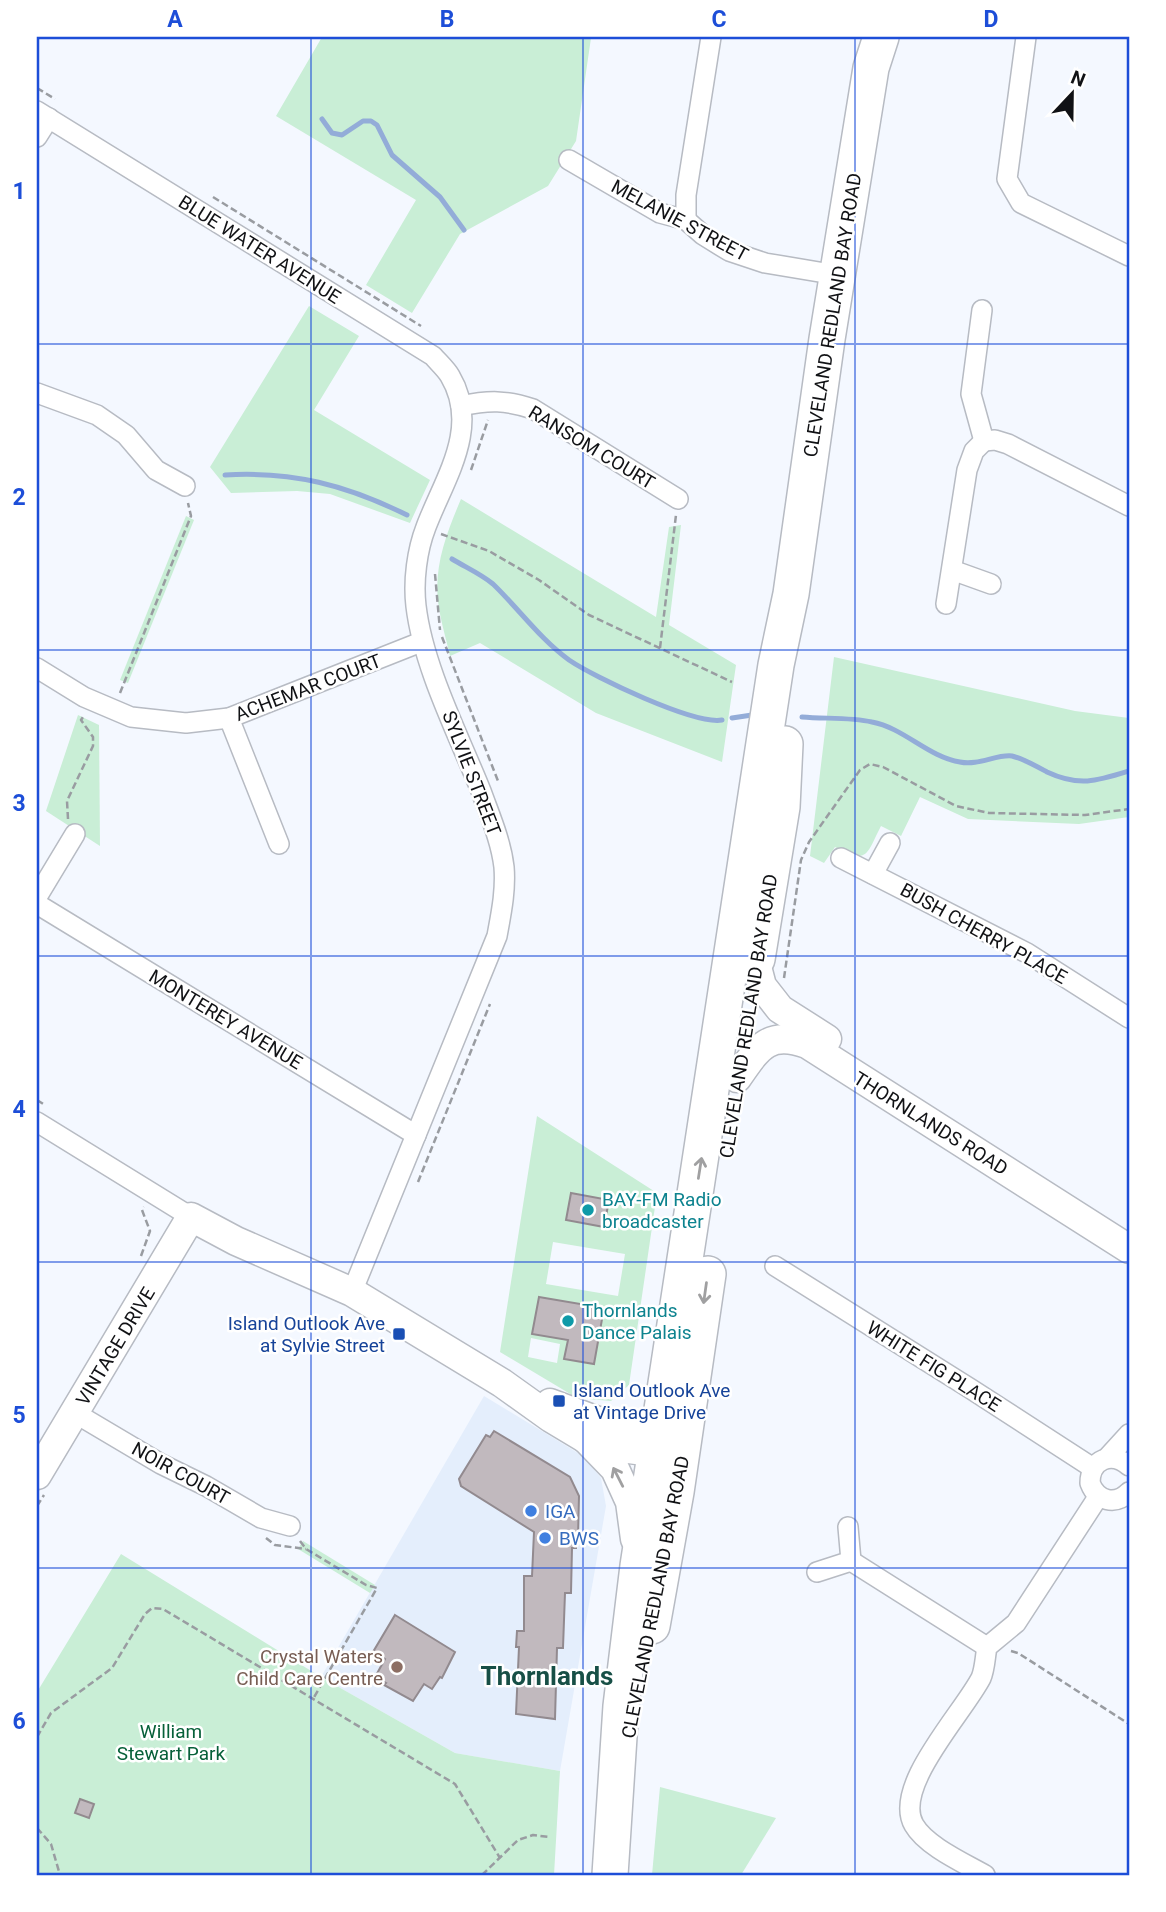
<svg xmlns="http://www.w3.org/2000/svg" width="1166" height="1912" font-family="Roboto,sans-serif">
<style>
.built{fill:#e4eefc}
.green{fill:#c9eed6;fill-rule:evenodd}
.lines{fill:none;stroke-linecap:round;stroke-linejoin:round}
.stream{stroke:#93acd8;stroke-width:5}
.building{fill:#c1b9be;stroke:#928a8f;stroke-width:2}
.street-casing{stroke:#b7bbc3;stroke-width:22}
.secondary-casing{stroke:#b7bbc3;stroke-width:31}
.highway-casing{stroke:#b7bbc3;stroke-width:38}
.path{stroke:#999ca1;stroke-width:2.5;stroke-dasharray:7 3.5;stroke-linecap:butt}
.street{stroke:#fff;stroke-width:19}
.secondary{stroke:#fff;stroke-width:28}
.highway{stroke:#fff;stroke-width:35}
.oneway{stroke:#a0a0a1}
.grid{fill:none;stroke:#1d4ed8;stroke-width:2;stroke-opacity:0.55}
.culture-dot{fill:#0f9aa8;stroke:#fff;stroke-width:2.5}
.transit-dot{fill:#1a4fb4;stroke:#fff;stroke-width:2.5}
.shop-dot{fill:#3f7fe0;stroke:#fff;stroke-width:2.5}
.education-dot{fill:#8d6e63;stroke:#fff;stroke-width:2.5}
.labels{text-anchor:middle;stroke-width:5;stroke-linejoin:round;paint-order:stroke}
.street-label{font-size:19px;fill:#111215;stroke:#fff}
.culture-label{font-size:19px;fill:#0d838f;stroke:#fff;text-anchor:start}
.transit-label{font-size:19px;fill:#164399;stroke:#fff;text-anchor:end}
.shop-label{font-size:19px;fill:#366cbe;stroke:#fff;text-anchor:start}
.education-label{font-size:19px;fill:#785e54;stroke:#fff;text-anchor:end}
.park-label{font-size:19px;fill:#076039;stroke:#fff}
.district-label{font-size:26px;font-weight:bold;fill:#174f46;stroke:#fff}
.neatline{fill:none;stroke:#1d4ed8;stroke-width:2.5}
.grid-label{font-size:23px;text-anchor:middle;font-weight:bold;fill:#1d4ed8}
</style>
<rect width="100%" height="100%" fill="#f4f8ff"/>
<path class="built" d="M484 1396 583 1456 601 1478 606 1506 560 1771 455 1753 321 1677Z"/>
<g class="green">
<path d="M322 37 591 38 576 141 548 186 460 234 412 313 366 285 416 200 276 116Z"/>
<path d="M309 306 359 336 314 410 430 480 410 523 330 494 297 491 231 493 210 467Z"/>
<path d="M461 499 656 617 669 527 681 525 669 625 736 665 722 762 596 713 480 643 450 656C446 638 440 619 438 601 434 565 447 532 461 499Z"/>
<path d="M186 516 194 520 128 683 120 680Z"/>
<path d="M834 657 1075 711 1129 718V817L1079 824 968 819 920 797 901 836 881 826C866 855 868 865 835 847L824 863 810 856Z"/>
<path d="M78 715 99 725 100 846 46 811Z"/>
<path d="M537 1116 657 1193 629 1385 611 1401 577 1398 500 1352ZM553 1242 625 1254 618 1296 546 1284ZM539 1297 604 1308 594 1364 565 1359 568 1340 532 1334ZM531 1338 560 1344 557 1363 528 1357Z"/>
<path d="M303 1541 375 1585 370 1593 298 1549Z"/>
<path d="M121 1554 321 1677 455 1753 560 1771 554 1875H37V1692Z"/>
<path d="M660 1787 776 1818 741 1875H652Z"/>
</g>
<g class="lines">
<g class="stream">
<path d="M322 119 332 133 342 135 363 121H371L377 125 392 155 440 197 464 230"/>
<path d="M225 475C293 471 346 485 407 515"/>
<path d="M452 559C465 567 481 574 493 584 518 608 541 640 569 660 594 677 694 725 722 720"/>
<path d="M802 717C825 719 850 717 872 722 904 728 928 757 960 762 978 766 997 754 1012 756 1024 759 1036 766 1047 772 1079 787 1097 781 1129 771"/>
<path d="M732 718 752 715"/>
</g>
</g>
<g class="building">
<path d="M571 1193 609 1200 604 1227 566 1220Z"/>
<path d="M539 1297 604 1308 594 1364 564 1359 568 1340 532 1334Z"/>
<path d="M494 1431 570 1477 579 1496 578 1538 576 1539V1548H572L571 1593H565L563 1648H557L555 1719 516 1714 519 1647H516L517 1631H524V1576H532L534 1532 461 1486 459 1479 486 1435 490 1437Z"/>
<path d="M395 1615 455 1652 442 1678 440 1677 432 1689 424 1684 413 1701 384 1685 386 1683 375 1677 385 1659 373 1652Z"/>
<path d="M80 1799 94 1804 89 1818 75 1813Z"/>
</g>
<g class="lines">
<defs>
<g id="street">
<path d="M1026 37 1007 179 1021 203 1129 256"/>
<path d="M37 111 433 356C438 362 446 369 450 376 481 428 444 479 426 527 417 550 413 581 416 606 423 666 458 734 481 791 490 816 501 841 504 867 506 891 501 914 497 936L352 1292"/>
<path d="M37 137 49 118"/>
<path d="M569 160 660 213 686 220 703 235 729 251 765 263 837 275"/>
<path d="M686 220V195L711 37"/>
<path d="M982 310 971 394 984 441"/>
<path d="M37 393 97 415 126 435 156 470 185 486"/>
<path d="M461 406C489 400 506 400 533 409L678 499"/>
<path d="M984 441 995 440 1008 444 1129 506"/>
<path d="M952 570 991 584"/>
<path d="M946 604 967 470 974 451 984 441"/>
<path d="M37 668 84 697 131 717 186 723 229 718 421 642"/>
<path d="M229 718 279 844"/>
<path d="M841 858 1027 953 1129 1018"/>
<path d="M873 874 890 843"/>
<path d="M37 897 75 834"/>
<path d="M37 904 416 1135"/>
<path d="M37 1122 191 1217"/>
<path d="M775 1266 971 1389 1093 1468"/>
<path d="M75 1413 161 1464 206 1486 261 1518 290 1526"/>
<path d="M1108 1457 1129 1434"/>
<path d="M1129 1466C1112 1451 1090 1459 1090 1483 1097 1501 1115 1506 1129 1492"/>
<path d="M851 1561 987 1647"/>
<path d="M817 1572 851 1561 848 1527"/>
<path d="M985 1875C964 1863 926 1846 914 1825 892 1787 963 1713 981 1678 985 1669 985 1657 987 1647L1016 1623 1098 1497"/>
</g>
<g id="secondary">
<path d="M756 963 762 986 780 1009 827 1039"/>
<path d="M737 1078C758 1048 768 1030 807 1044L1129 1249"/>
<path d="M550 1403 598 1421 677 1431"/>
<path d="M586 1439 615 1469 630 1502 635 1539"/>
<path d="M37 1475 191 1217 236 1241 352 1292 502 1383 551 1418 586 1439 629 1449 674 1455"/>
</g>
<g id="highway">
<path d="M757 959 782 807 785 744"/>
<path d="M652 1626 676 1492 708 1274"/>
<path d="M610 1875 621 1706 638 1566 776 665 791 594 827 339 871 68 881 37"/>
</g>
</defs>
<use href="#street" class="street-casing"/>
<use href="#secondary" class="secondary-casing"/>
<use href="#highway" class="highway-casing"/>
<g class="path">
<path d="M37 88 55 99"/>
<path d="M213 197 421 326"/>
<path d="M471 470 488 420"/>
<path d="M441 534 489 551 539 580 589 615 732 682"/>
<path d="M435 574 440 630"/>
<path d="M442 637 498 781"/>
<path d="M660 648 676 515"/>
<path d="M120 693 191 516 188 503"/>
<path d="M68 819 67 801 93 746V737L81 720 83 717"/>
<path d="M784 978 801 860 809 842 860 770 870 764 883 767 956 806 989 813 1085 815 1129 809"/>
<path d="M37 1100 45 1105"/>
<path d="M418 1182 490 1004"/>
<path d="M141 1256 150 1231 142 1210 144 1207"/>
<path d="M37 1506 44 1495"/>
<path d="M266 1538 275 1545 306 1549"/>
<path d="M300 1541 306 1549 366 1585 377 1588 313 1699"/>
<path d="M1011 1651 1018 1653 1129 1724"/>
<path d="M37 1737 51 1713 112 1668 145 1614 152 1608 163 1609 455 1784 500 1858"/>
<path d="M37 1828 51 1844 60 1875"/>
<path d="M482 1875 518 1840 533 1835 549 1837"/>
</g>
<use href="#street" class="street"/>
<use href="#secondary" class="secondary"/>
<use href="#highway" class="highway"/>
</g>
<defs><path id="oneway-shaft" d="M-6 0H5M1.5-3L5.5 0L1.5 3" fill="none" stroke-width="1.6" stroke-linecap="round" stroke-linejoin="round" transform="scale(1.75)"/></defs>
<g class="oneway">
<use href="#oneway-shaft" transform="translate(700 1168) rotate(-81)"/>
<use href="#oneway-shaft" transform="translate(705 1293) rotate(98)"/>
<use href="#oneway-shaft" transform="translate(618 1477) rotate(-117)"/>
</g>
<path class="grid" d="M311 37V1875M583 37V1875M855 37V1875M37 344H1129M37 650H1129M37 956H1129M37 1262H1129M37 1568H1129"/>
<g class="culture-dot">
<circle cx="588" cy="1210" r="7"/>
<circle cx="568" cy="1321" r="7"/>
</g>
<g class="transit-dot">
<rect x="392" y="1327" width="14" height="14" rx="3.5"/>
<rect x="552" y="1394" width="14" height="14" rx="3.5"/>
</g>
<g class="shop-dot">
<circle cx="531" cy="1511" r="7"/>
<circle cx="545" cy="1538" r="7"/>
</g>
<circle class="education-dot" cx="397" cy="1667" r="7"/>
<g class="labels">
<g class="street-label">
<text transform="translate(680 220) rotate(28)" y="7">MELANIE STREET</text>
<text transform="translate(260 249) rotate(32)" y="7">BLUE WATER AVENUE</text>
<text transform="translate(832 315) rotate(-81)" y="7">CLEVELAND REDLAND BAY ROAD</text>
<text transform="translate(592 447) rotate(31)" y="7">RANSOM COURT</text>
<text transform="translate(308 687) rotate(-21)" y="7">ACHEMAR COURT</text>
<text transform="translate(472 773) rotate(69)" y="7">SYLVIE STREET</text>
<text transform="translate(984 933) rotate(29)" y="7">BUSH CHERRY PLACE</text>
<text transform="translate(748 1016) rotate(-81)" y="7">CLEVELAND REDLAND BAY ROAD</text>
<text transform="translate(226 1019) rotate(31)" y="7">MONTEREY AVENUE</text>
<text transform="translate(931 1123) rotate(32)" y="7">THORNLANDS ROAD</text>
<text transform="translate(115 1346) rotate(-59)" y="7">VINTAGE DRIVE</text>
<text transform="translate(934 1366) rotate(32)" y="7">WHITE FIG PLACE</text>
<text transform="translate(181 1473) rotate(29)" y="7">NOIR COURT</text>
<text transform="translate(655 1597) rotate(-79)" y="7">CLEVELAND REDLAND BAY ROAD</text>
</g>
<g class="culture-label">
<text x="602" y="1206">BAY-FM Radio<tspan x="602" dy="22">broadcaster</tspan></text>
<text x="582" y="1317">Thornlands<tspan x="582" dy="22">Dance Palais</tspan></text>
</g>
<g class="transit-label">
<text x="385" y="1330">Island Outlook Ave<tspan x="385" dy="22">at Sylvie Street</tspan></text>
<text x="573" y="1397" text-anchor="start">Island Outlook Ave<tspan x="573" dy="22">at Vintage Drive</tspan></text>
</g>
<g class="shop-label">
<text x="545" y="1518">IGA</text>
<text x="559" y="1545">BWS</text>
</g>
<g class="education-label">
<text x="383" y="1663">Crystal Waters<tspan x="383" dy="22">Child Care Centre</tspan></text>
</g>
<g class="park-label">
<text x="171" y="1738">William<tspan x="171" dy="22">Stewart Park</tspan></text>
</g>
<g class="district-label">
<text x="547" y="1685">Thornlands</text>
</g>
</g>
<rect width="1166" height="1912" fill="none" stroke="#ffffff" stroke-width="77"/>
<g transform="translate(1072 94) rotate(22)" stroke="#ffffff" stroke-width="5" paint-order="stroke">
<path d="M0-5L12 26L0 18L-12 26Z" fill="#111215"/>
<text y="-10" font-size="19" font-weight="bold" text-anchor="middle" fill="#111215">N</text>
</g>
<rect x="38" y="38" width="1090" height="1836" class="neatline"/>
<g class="grid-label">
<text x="175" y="27">A</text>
<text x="447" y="27">B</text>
<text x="719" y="27">C</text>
<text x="991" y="27">D</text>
<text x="19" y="199">1</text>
<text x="19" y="505">2</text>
<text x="19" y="811">3</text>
<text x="19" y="1117">4</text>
<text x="19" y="1423">5</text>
<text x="19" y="1729">6</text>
</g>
</svg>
